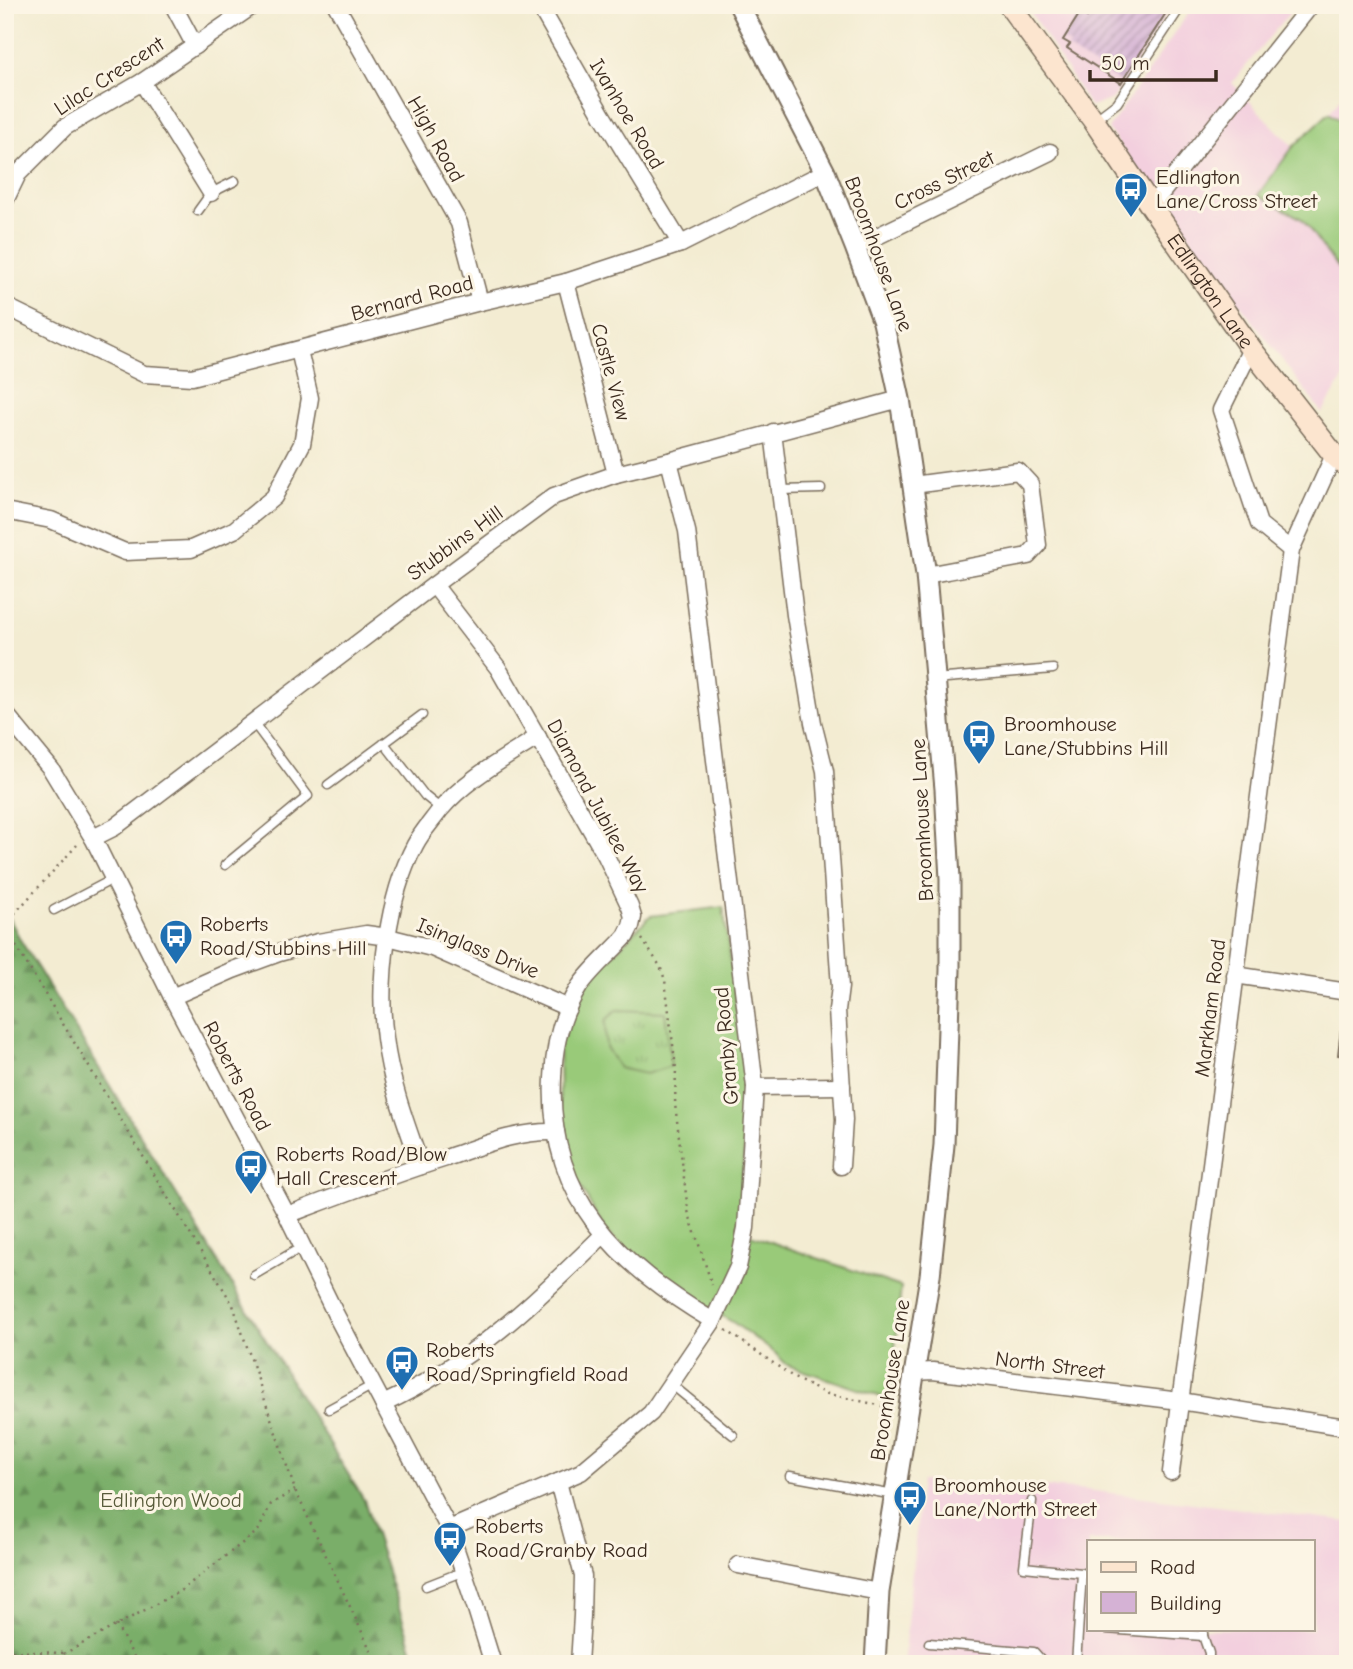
<svg xmlns="http://www.w3.org/2000/svg" width="1353" height="1669" font-family="'Comic Neue',sans-serif">
<style>
.built{fill:#f3cfde;fill-rule:evenodd}
.grass{fill:#99ca79;stroke:#6a7a4c;stroke-width:2}
.forest{fill:url(#forest-firs);stroke:#5a6c44;stroke-width:2}
.park{fill:url(#park-tufts);stroke:#6a7a4c;stroke-width:2}
.building{fill:url(#building-hatch)}
.lines{fill:none;stroke-linecap:round;stroke-linejoin:round}
.service-casing{stroke:#7b6e5d;stroke-width:11}
.minor-casing{stroke:#7b6e5d;stroke-width:19}
.tertiary-casing{stroke:#7b6e5d;stroke-width:23}
.secondary-casing{stroke:#7b6e5d;stroke-width:24}
.path{stroke:#7b6e5d;stroke-width:2.5;stroke-dasharray:2 5;stroke-linecap:butt}
.service{stroke:#fff;stroke-width:8}
.minor{stroke:#fff;stroke-width:16}
.tertiary{stroke:#fff;stroke-width:19}
.secondary{stroke:#fce5cf;stroke-width:21}
.labels{text-anchor:middle;stroke-width:6;stroke-linejoin:round;paint-order:stroke}
.street-label{font-size:21px;fill:#3b2a1e;stroke:#fcf5e5}
.poi-label{font-size:21px;fill:#3b2a1e;stroke:#fcf5e5;text-anchor:start}
.park-label{font-size:21px;fill:#575a39;stroke:#fcf5e5}
</style>
<defs>
<pattern id="forest-firs" width="22" height="20" patternUnits="userSpaceOnUse" patternTransform="scale(1.75)"><rect width="22" height="20" fill="#7aae69"/><path d="M5 1l3.5 6h-7zM16 11l3.5 6h-7z" fill="#658e56"/></pattern>
<pattern id="park-tufts" width="24" height="20" patternUnits="userSpaceOnUse" patternTransform="scale(1.75)"><rect width="24" height="20" fill="#99ca79"/><path d="M3 7l-1-3M5 7V3M7 7l1-3M15 17l-1-3M17 17v-4M19 17l1-3" fill="none" stroke="#7ea463"/></pattern>
<pattern id="building-hatch" width="6" height="6" patternUnits="userSpaceOnUse" patternTransform="scale(1.75)"><rect width="6" height="6" fill="#d5b2d5"/><path d="M-1 1l2-2M0 6l6-6M5 7l2-2" fill="none" stroke="#ae91ac"/></pattern>
</defs>
<rect width="100%" height="100%" fill="#fcf5e5"/>
<filter id="ink" filterUnits="userSpaceOnUse"><feTurbulence type="fractalNoise" baseFrequency=".0143" numOctaves="2"/><feDisplacementMap in="SourceGraphic" scale="14" xChannelSelector="R" yChannelSelector="G"/><feConvolveMatrix kernelMatrix="1 2 1 2 8 2 1 2 1" color-interpolation-filters="sRGB"/></filter>
<filter id="wash" filterUnits="userSpaceOnUse"><feTurbulence type="fractalNoise" baseFrequency=".00686" numOctaves="4" result="noise"/><feDisplacementMap in="SourceGraphic" scale="28" xChannelSelector="R" yChannelSelector="G"/><feGaussianBlur stdDeviation="1.57" result="paint"/><feColorMatrix in="noise" values="0 0 0 0 0 0 0 0 0 0 0 0 0 0 0 0 0 1.4 0 .05"/><feComposite in="paint" operator="in"/></filter>
<g filter="url(#wash)">
<rect width="100%" height="100%" fill="#f3ecd2"/>
<g class="built">
<path d="M1026 5H1172L1113 99 1090 107Z"/>
<path d="M1194 5H1296L1232 83 1293 147 1258 195 1302 219 1348 282V371L1322 413 1108 129Z"/>
<path d="M1348 88V126L1329 113Z"/>
<path d="M921 1481 1078 1489 1348 1522V1664H903ZM1089 1541H1313V1629H1089Z"/>
</g>
<g class="grass">
<path d="M1329 113 1348 126V282L1302 219 1258 195 1293 147Z"/>
<path d="M723 907 748 1087 739 1231 901 1287 890 1400 787 1365 775 1353 734 1323 696 1301 656 1275 606 1232 570 1168 560 1107 559 1044 579 988 650 916Z"/>
</g>
<path class="forest" d="M5 910 21 941 364 1500 417 1664H5Z"/>
<path class="park" d="M617 1010 665 1012 671 1066 646 1074 619 1068 606 1047 605 1021Z"/>
<g id="blocks">
<g class="building">
<path d="M1095 5H1171L1121 83 1067 48 1070 44 1063 40 1080 13 1087 17Z"/>
<path d="M1342 1020 1348 1021V1057L1338 1055Z"/>
</g>
</g>
</g>
<g filter="url(#ink)">
<use href="#blocks" fill-opacity="0" stroke="#7b6e5d" stroke-width="2"/>
<g class="lines">
<defs>
<g id="service">
<path d="M1058 5H1059"/>
<path d="M1096 119 1117 103 1182 5"/>
<path d="M198 211 211 193 235 181"/>
<path d="M780 490 821 489"/>
<path d="M935 679 1053 669"/>
<path d="M384 743 425 796 441 809"/>
<path d="M328 785 422 715"/>
<path d="M225 865 308 796 253 722"/>
<path d="M54 910 113 879"/>
<path d="M254 1275 302 1247"/>
<path d="M671 1384 733 1435"/>
<path d="M329 1409 373 1385"/>
<path d="M790 1476 894 1495"/>
<path d="M1032 1501 1024 1567 1082 1573 1076 1664"/>
<path d="M426 1586 464 1571"/>
<path d="M1106 1629 1203 1636V1629"/>
<path d="M1203 1636 1209 1653V1664"/>
<path d="M929 1643 1034 1652 1042 1661V1664"/>
</g>
<g id="minor">
<path d="M173 5 195 46"/>
<path d="M336 5 459 223 480 302"/>
<path d="M539 5 602 115 681 244"/>
<path d="M142 82 211 193"/>
<path d="M5 201 18 174 65 127 142 82 254 5"/>
<path d="M1151 206 1311 5"/>
<path d="M855 247 1050 152"/>
<path d="M566 282 616 474"/>
<path d="M5 306 144 374 192 377 480 302 566 282 681 244 825 172"/>
<path d="M1251 349 1221 410 1259 524 1291 550"/>
<path d="M773 432 795 615 813 723 825 771 840 987 837 1010 844 1120 841 1166"/>
<path d="M913 485 1018 471 1030 484 1038 545 1028 556 926 575"/>
<path d="M5 511 51 520 125 552 191 549 234 530 274 497 302 444 310 398 299 350"/>
<path d="M434 585 498 668 606 856 630 907 633 917 631 926 626 936C611 953 592 968 579 987 561 1015 554 1046 553 1078 547 1199 618 1264 713 1321"/>
<path d="M5 713 51 769 93 838 172 997 287 1215 336 1315 449 1529 476 1609 493 1664"/>
<path d="M93 838 115 827 434 585 554 496 616 474 669 461 900 399"/>
<path d="M1235 975 1348 992"/>
<path d="M172 997 233 970 279 953 318 942 366 934 388 937 432 948 568 1008"/>
<path d="M755 1087 842 1086"/>
<path d="M421 1166C406 1124 390 1081 385 1038 377 980 388 896 415 845 421 833 432 821 440 810 466 779 504 759 538 737"/>
<path d="M287 1215C340 1195 392 1175 446 1158 484 1145 515 1131 556 1132"/>
<path d="M915 1372 933 1371 1180 1401 1339 1426"/>
<path d="M383 1404C472 1363 534 1303 603 1235"/>
<path d="M1171 1472 1291 550 1334 455"/>
<path d="M558 1482 583 1576 582 1616 579 1664"/>
<path d="M449 1529 581 1472 651 1413 713 1321 738 1267 746 1228 755 1087 687 531 669 461"/>
<path d="M738 1565 879 1592"/>
</g>
<path id="tertiary" d="M739 5 825 172 855 247 883 322 900 399 926 575 945 789 950 879V970L944 1145 930 1276 879 1592 875 1664"/>
<g id="secondary">
<path id="s1" d="M1009 5 1094 121 1151 206 1251 349 1334 455 1348 467"/>
</g>
</defs>
<use href="#service" class="service-casing"/>
<use href="#minor" class="minor-casing"/>
<use href="#tertiary" class="tertiary-casing"/>
<use href="#secondary" class="secondary-casing"/>
<g class="path">
<path d="M5 924 77 845"/>
<path d="M5 928 233 1305 295 1490 377 1664"/>
<path d="M642 939 660 966 665 980 676 1069 675 1104 688 1211 712 1285"/>
<path d="M726 1330 796 1379 824 1393 892 1408"/>
<path d="M116 1625 138 1664"/>
<path d="M5 1651 65 1653"/>
<path d="M45 1664 180 1591 258 1531 271 1504 295 1490"/>
</g>
<use href="#service" class="service"/>
<use href="#minor" class="minor"/>
<use href="#tertiary" class="tertiary"/>
<use href="#secondary" class="secondary"/>
</g>
</g>
<defs>
<symbol id="bus-pin" viewBox="-11 -11 22 30"><path d="M0 17L-7.5 6A9.5 9.5 0 1 1 7.5 6Z" fill="#1f6fb2" stroke="#fcf5e5"/><path d="M-5-6H5V4H4V6H2V4H-2V6H-4V4H-5ZM-3.5-4V0h7V-4ZM-3.5 1.2v1.5H-2V1.2ZM2 1.2v1.5H3.5V1.2Z" fill="#fff"/></symbol>
</defs>
<g fill-rule="evenodd">
<use href="#bus-pin" x="1112" y="170" width="38" height="52"/>
<use href="#bus-pin" x="960" y="717" width="38" height="52"/>
<use href="#bus-pin" x="157" y="917" width="38" height="52"/>
<use href="#bus-pin" x="232" y="1147" width="38" height="52"/>
<use href="#bus-pin" x="383" y="1343" width="38" height="52"/>
<use href="#bus-pin" x="891" y="1478" width="38" height="52"/>
<use href="#bus-pin" x="431" y="1519" width="38" height="52"/>
</g>
<g class="labels">
<g class="street-label">
<text transform="translate(109 76) rotate(-33)" y="7">Lilac Crescent</text>
<text transform="translate(627 114) rotate(59)" y="7">Ivanhoe Road</text>
<text transform="translate(436 139) rotate(61)" y="7">High Road</text>
<text transform="translate(944 180) rotate(-26)" y="7">Cross Street</text>
<text transform="translate(879 254) rotate(70)" y="7">Broomhouse Lane</text>
<text dy="7" stroke="none"><textPath href="#s1" startOffset="350">Edlington Lane</textPath></text>
<text transform="translate(412 298) rotate(-15)" y="7">Bernard Road</text>
<text transform="translate(611 372) rotate(75)" y="7">Castle View</text>
<text transform="translate(455 543) rotate(-36)" y="7">Stubbins Hill</text>
<text transform="translate(598 806) rotate(62)" y="7">Diamond Jubilee Way</text>
<text transform="translate(922 820) rotate(-93)" y="7">Broomhouse Lane</text>
<text transform="translate(478 948) rotate(22)" y="7">Isinglass Drive</text>
<text transform="translate(1210 1008) rotate(-83)" y="7">Markham Road</text>
<text transform="translate(726 1046) rotate(-95)" y="7">Granby Road</text>
<text transform="translate(237 1076) rotate(62)" y="7">Roberts Road</text>
<text transform="translate(1050 1365) rotate(7)" y="7">North Street</text>
<text transform="translate(890 1380) rotate(-81)" y="7">Broomhouse Lane</text>
</g>
<g class="poi-label">
<text x="1156" y="184">Edlington<tspan x="1156" dy="24">Lane/Cross Street</tspan></text>
<text x="1004" y="731">Broomhouse<tspan x="1004" dy="24">Lane/Stubbins Hill</tspan></text>
<text x="200" y="931">Roberts<tspan x="200" dy="24">Road/Stubbins Hill</tspan></text>
<text x="276" y="1161">Roberts Road/Blow<tspan x="276" dy="24">Hall Crescent</tspan></text>
<text x="426" y="1357">Roberts<tspan x="426" dy="24">Road/Springfield Road</tspan></text>
<text x="934" y="1492">Broomhouse<tspan x="934" dy="24">Lane/North Street</tspan></text>
<text x="475" y="1533">Roberts<tspan x="475" dy="24">Road/Granby Road</tspan></text>
</g>
<g class="park-label">
<text x="171" y="1507">Edlington Wood</text>
</g>
</g>
<rect width="1353" height="1669" fill="none" stroke="#fcf5e5" stroke-width="28"/>
<rect x="1087" y="1540" width="228" height="91" fill="#fcf5e5" stroke="#afa495" stroke-width="2"/>
<rect x="1101" y="1562" width="35" height="10" fill="#fce5cf" stroke="#afa495" stroke-width="2"/>
<text x="1150" y="1574" font-size="21" fill="#3b2a1e">Road</text>
<rect x="1101" y="1592" width="35" height="21" fill="#d5b2d5" stroke="#afa495" stroke-width="2"/>
<text x="1150" y="1610" font-size="21" fill="#3b2a1e">Building</text>
<path d="M1090 70v10h126v-10" fill="none" stroke="#3b2a1e" stroke-width="3.5"/>
<text x="1101" y="70" font-size="21" fill="#3b2a1e" stroke="#fcf5e5" stroke-width="5" paint-order="stroke">50 m</text>
</svg>
